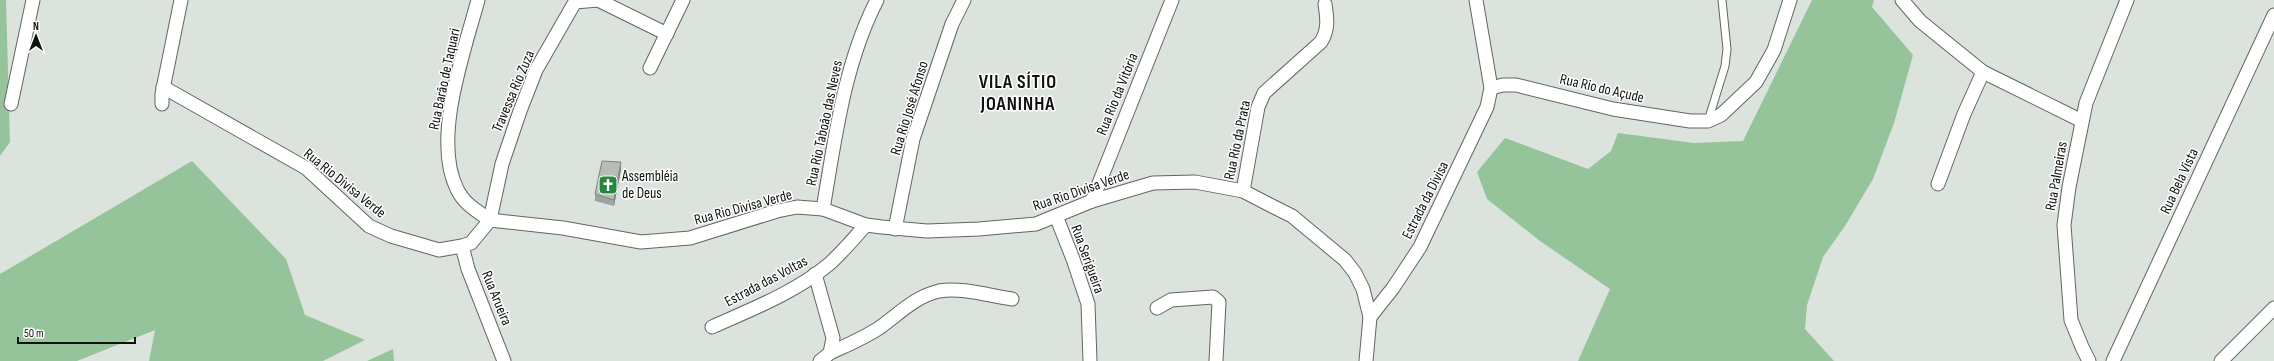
<svg xmlns="http://www.w3.org/2000/svg" width="2274" height="361" font-family="'Sofia Sans Condensed',sans-serif">
<style>
.green{fill:#95c49a}
.lines{fill:none;stroke-linecap:round;stroke-linejoin:round}
.lane-casing{stroke:#606761;stroke-width:9}
.street-casing{stroke:#606761;stroke-width:15}
.lane{stroke:#fff;stroke-width:7}
.street{stroke:#fff;stroke-width:13}
.wall{fill:#9da39d}
.shaded-wall{fill:#7f8480}
.building{fill:#b6bdb7;stroke:#7f8480}
.labels{text-anchor:middle;stroke-width:3;stroke-linejoin:round;paint-order:stroke}
.street-label{font-size:15px;fill:#0f110f;stroke:#fff}
.poi-label{font-size:15px;fill:#0f110f;stroke:#fff;text-anchor:start}
.district-label{font-size:19px;font-weight:bold;letter-spacing:1px;fill:#0f110f;stroke:#fff}
</style>
<rect width="100%" height="100%" fill="#dce3dd"/>
<g class="green">
<path d="M0 0H6L10 142 0 156Z"/>
<path d="M1812 0H1874L1872 7 1913 55 1894 123 1873 179 1845 226 1823 257 1807 305 1805 329 1834 361H1578L1610 289 1540 241 1487 199 1477 172 1505 138 1588 169 1611 151 1618 133 1694 143 1743 141Z"/>
<path d="M192 161 286 259 305 315 365 340 323 361H149L155 330 77 361H0V274Z"/>
<path d="M393 349 394 361H367Z"/>
</g>
<g class="lines">
<defs>
<path id="lane" d="M1708 121 1725 66 1727 49 1722 0"/>
<g id="street">
<path d="M478 0C464 52 432 139 457 189 464 204 477 211 490 220"/>
<path d="M598 0 667 34"/>
<path d="M1902 0 1920 21 1983 72 1964 114 1938 184"/>
<path d="M650 68 683 0"/>
<path d="M1983 72 2082 121"/>
<path d="M163 87 306 168 369 226 391 236 439 250 462 246 471 243 490 220 502 164 520 111 536 70 575 2 598 0"/>
<path d="M1491 88 1503 85H1516L1613 109 1690 121H1708L1721 115 1756 82 1774 50 1790 0"/>
<path d="M11 104 33 0"/>
<path d="M162 104V94L181 0"/>
<path d="M1243 191 1258 107 1264 93 1321 42C1329 29 1327 18 1325 4"/>
<path d="M1092 201 1172 0"/>
<path d="M823 209C835 139 844 64 877 0"/>
<path d="M1056 216 1073 259 1088 304 1090 361"/>
<path d="M490 220 563 228 641 242 690 238 777 211 797 207 823 209 866 225 882 227 927 231 979 229 1036 224 1092 201 1153 183 1195 182 1243 191 1272 206 1292 216 1345 260 1355 273 1363 289 1370 317 1366 361"/>
<path d="M895 229 913 139 952 24 964 0"/>
<path d="M462 246 468 269 504 361"/>
<path d="M815 274 833 338 830 353 820 361"/>
<path d="M1157 308 1171 300 1213 297 1219 302 1216 361"/>
<path d="M1370 317 1393 288 1420 247 1487 107 1491 88 1476 0"/>
<path d="M712 327C752 309 794 293 828 265 842 253 854 238 866 225"/>
<path d="M830 353C847 345 864 338 879 328 899 314 914 297 939 291 962 287 990 296 1012 299"/>
<path d="M2089 361 2082 347 2071 320 2064 225 2069 187 2086 103 2127 0"/>
<path d="M2113 361 2274 15"/>
<path d="M2221 361 2274 308"/>
</g>
</defs>
<use href="#lane" class="lane-casing"/>
<use href="#street" class="street-casing"/>
<use href="#lane" class="lane"/>
<use href="#street" class="street"/>
</g>
<path class="wall" d="M621 169 614 206 595 201V194Z"/>
<path class="shaded-wall" d="M621 162V169L614 206V200Z"/>
<path class="building" d="M602 161 621 162 614 200 595 194Z"/>
<defs>
<symbol id="church-square" viewBox="-11 -11 22 22"><rect x="-9" y="-9" width="18" height="18" rx="4" fill="#24893d" stroke="#fff"/><path d="M-1.2-6h2.4v3.5h3.3v2.4h-3.3V6h-2.4V-.1h-3.3v-2.4h3.3Z" fill="#fff"/></symbol>
</defs>
<g fill-rule="evenodd">
<use href="#church-square" x="597" y="174" width="22" height="22"/>
</g>
<g class="labels">
<g class="street-label">
<text transform="translate(444 79) rotate(-78)" y="5">Rua Barão de Taquari</text>
<text transform="translate(1602 88) rotate(13)" y="5">Rua Rio do Açude</text>
<text transform="translate(513 91) rotate(-67)" y="5">Travessa Rio Zuza</text>
<text transform="translate(1117 94) rotate(-68)" y="5">Rua Rio da Vitória</text>
<text transform="translate(909 108) rotate(-73)" y="5">Rua Rio José Afonso</text>
<text transform="translate(824 123) rotate(-78)" y="5">Rua Rio Taboão das Neves</text>
<text transform="translate(1237 140) rotate(-78)" y="5">Rua Rio da Prata</text>
<text transform="translate(2056 176) rotate(-80)" y="5">Rua Palmeiras</text>
<text transform="translate(2179 181) rotate(-65)" y="5">Rua Bela Vista</text>
<text transform="translate(345 183) rotate(39)" y="5">Rua Rio Divisa Verde</text>
<text transform="translate(1081 190) rotate(-19)" y="5">Rua Rio Divisa Verde</text>
<text transform="translate(1425 200) rotate(-63)" y="5">Estrada da Divisa</text>
<text transform="translate(743 207) rotate(-15)" y="5">Rua Rio Divisa Verde</text>
<text transform="translate(1088 259) rotate(70)" y="5">Rua Serigueira</text>
<text transform="translate(766 281) rotate(-28)" y="5">Estrada das Voltas</text>
<text transform="translate(497 298) rotate(68)" y="5">Rua Arueira</text>
</g>
<g class="poi-label">
<text x="622" y="181">Assembléia<tspan x="622" dy="17">de Deus</tspan></text>
</g>
<g class="district-label">
<text x="1018" y="88">VILA SÍTIO<tspan x="1018" dy="22">JOANINHA</tspan></text>
</g>
</g>
<g transform="translate(36 36)" stroke="#ffffff" stroke-width="3" paint-order="stroke">
<path d="M0-3L7 15L0 10L-7 15Z" fill="#0f110f"/>
<text y="-6" font-size="11" font-weight="bold" text-anchor="middle" fill="#0f110f">N</text>
</g>
<path d="M18 337v6h117v-6" fill="none" stroke="#0f110f" stroke-width="2"/>
<text x="24" y="337" font-size="12" fill="#0f110f" stroke="#ffffff" stroke-width="3" paint-order="stroke">50 m</text>
</svg>
